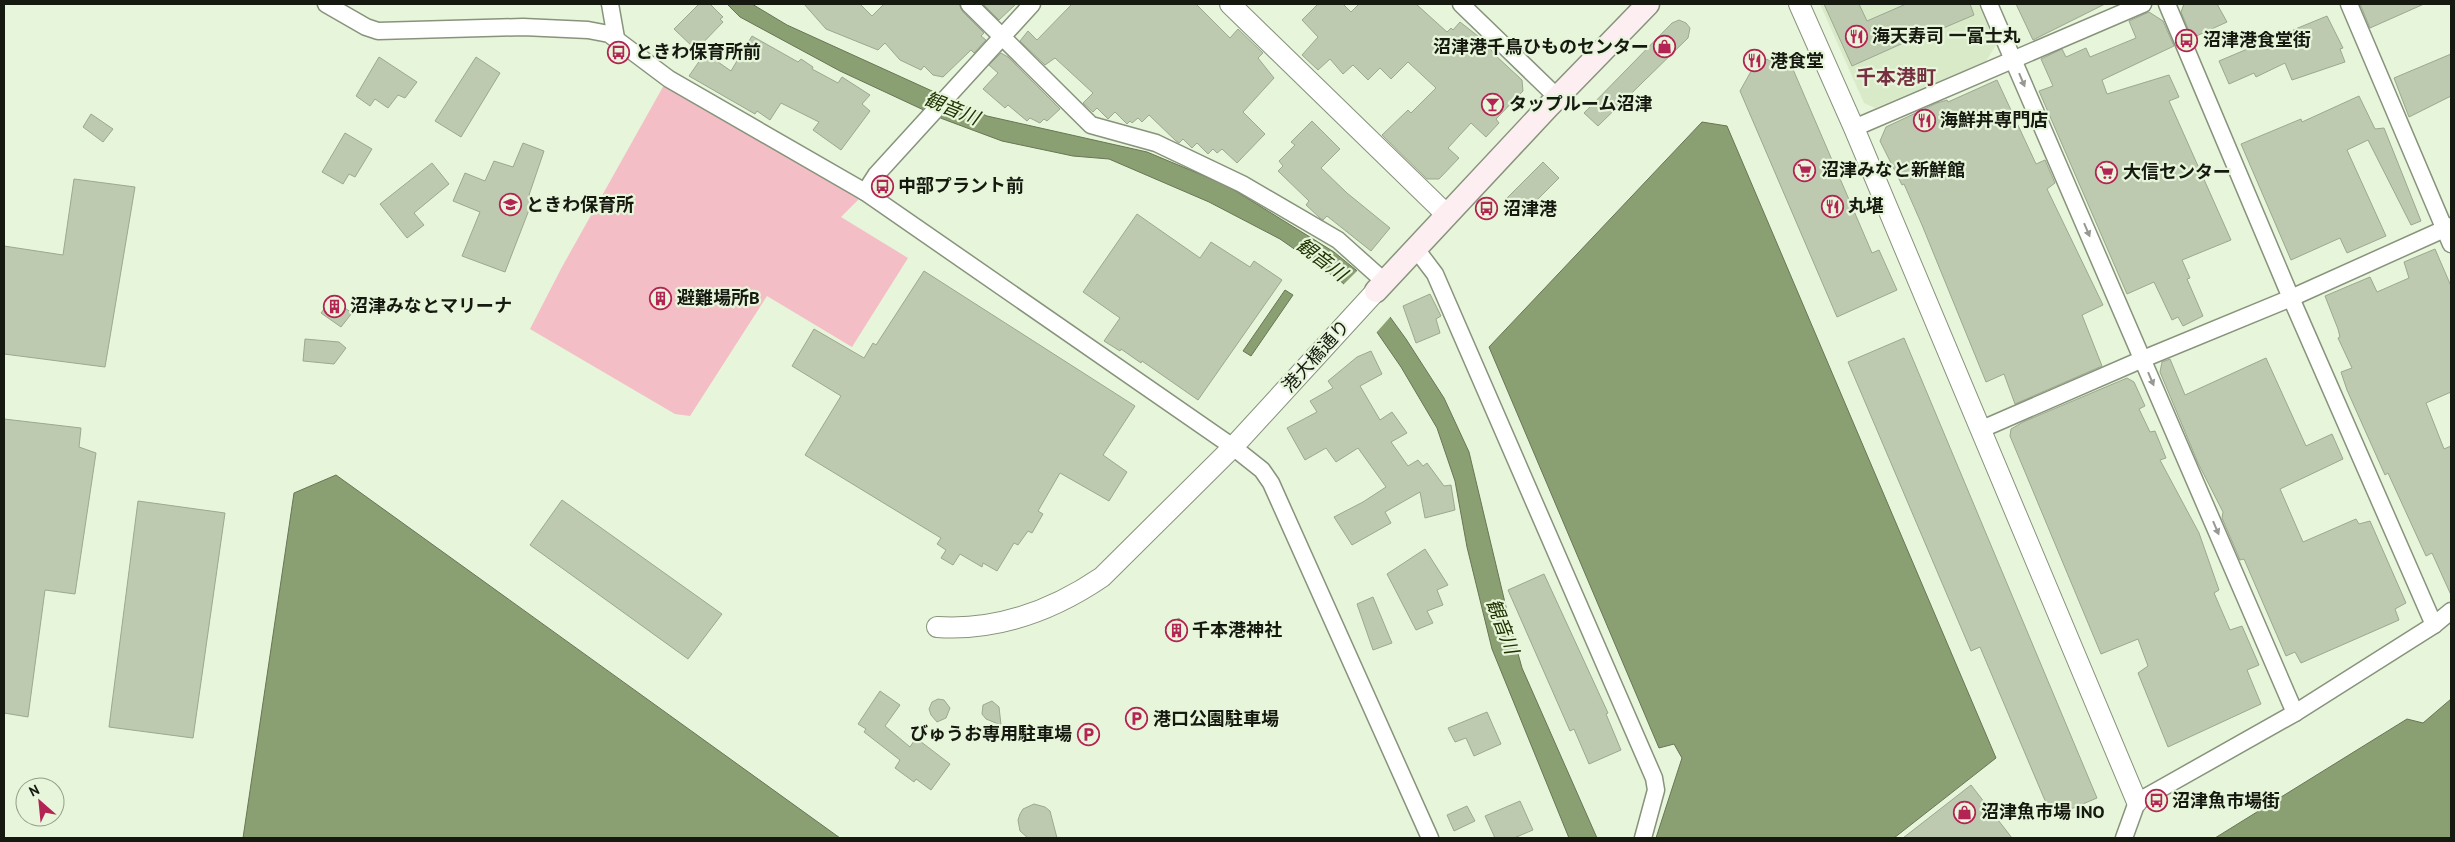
<svg xmlns="http://www.w3.org/2000/svg" width="2455" height="842" font-family="'PT Sans','Noto Sans JP',sans-serif">
<style>
.built{fill:#d9eac8}
.green{fill:#f3bec6}
.water{fill:#8a9f72;stroke:#677755}
.pier{fill:#e7f5da}
.building{fill:#bdcab0;stroke:#9ca88f}
.lines{fill:none;stroke-linecap:round;stroke-linejoin:round}
.minor-casing{stroke:#87937b;stroke-width:19}
.tertiary-casing{stroke:#87937b;stroke-width:22}
.secondary-casing{stroke:#87937b;stroke-width:25}
.minor{stroke:#fff;stroke-width:16}
.tertiary{stroke:#fff;stroke-width:20}
.secondary{stroke:#fdeff1;stroke-width:22}
.oneway{fill:#969893}
.labels{text-anchor:middle;stroke-width:4.5;stroke-linejoin:round;paint-order:stroke}
.poi-label{font-size:18px;font-weight:bold;fill:#151910;stroke:#e7f5da;text-anchor:start}
.street-label{font-size:18px;fill:#151910;stroke:#e7f5da}
.water-label{font-size:19px;font-style:italic;fill:#203400;stroke:#e7f5da}
.quarter-label{font-size:20px;font-weight:bold;fill:#773041;stroke:#e7f5da}
</style>
<rect width="100%" height="100%" fill="#e7f5da"/>
<path class="built" d="M1820 4H1978L1996 45 1986 61 1875 108 1864 103Z"/>
<path class="green" d="M664 85 859 199 841 217 908 258 852 347 767 296 690 416 675 414 530 329 562 267Z"/>
<g class="water">
<path d="M727 4H752L787 25 987 116 1147 152 1226 185 1334 252 1356 270 1406 339 1444 398 1469 452 1512 632 1522 668 1597 838H1569L1492 649 1467 547 1455 481 1437 428 1401 367 1343 283 1280 239 1209 202 1109 159 1073 156 1002 141 943 119 840 71 740 17Z"/>
<path d="M1702 122 1727 126 1996 758 1894 838H1656L1682 758 1674 744 1659 748 1489 347Z"/>
<path d="M1285 290 1293 295 1251 356 1243 351Z"/>
<path d="M336 475 840 838H243L294 493Z"/>
<path d="M2451 699V838H2215L2407 719 2423 723Z"/>
</g>
<path class="pier" d="M1359 269 1392 315 1376 333 1342 286Z"/>
<g class="building">
<path d="M699 4H710L723 17 720 19 723 22 696 50 674 29Z"/>
<path d="M804 4H860L872 16 884 4H959L962 11 984 33 981 36 986 40 974 53 971 50 943 77 933 75 924 66 921 70 900 60 885 43 878 50 826 29Z"/>
<path d="M983 4H1016L999 20Z"/>
<path d="M1072 4H1196L1230 38 1238 29 1263 53 1258 58 1274 78 1243 112 1265 134 1237 163 1222 149 1217 153 1213 149 1208 154 1197 143 1192 148 1183 139 1179 143 1176 141 1149 115 1142 122 1138 118 1132 123 1130 121 1127 124 1115 112 1108 119 1097 108 1093 112 1083 103 1093 93 1055 58 1045 65 1020 41 1028 31 1037 40Z"/>
<path d="M1318 4H1343L1351 12 1359 4H1416L1447 32 1451 28 1453 30 1460 22 1483 40 1495 55 1522 80 1523 91 1496 119 1499 123 1486 137 1471 123 1448 148 1459 158 1439 179H1427L1382 135 1408 110 1411 113 1436 88 1408 62 1391 79 1380 68 1368 80 1353 65 1343 74 1330 59 1318 70 1302 55 1318 37 1302 20Z"/>
<path d="M1824 4H1859L1867 21 1906 4H1970L1974 15 1920 38 1919 36 1852 66Z"/>
<path d="M2016 4H2105L2033 40Z"/>
<path d="M2184 4H2217L2227 22 2192 38 2181 12Z"/>
<path d="M2360 4H2424L2370 28Z"/>
<path d="M2149 12 2163 21 2174 46 2102 80 2107 94 2169 75 2179 97 2169 101 2231 240 2182 260 2190 278 2187 279 2203 316 2183 326 2178 317 2172 320 2154 282 2127 294 2039 91 2053 86 2041 59 2062 49 2066 57 2086 48 2090 57 2136 38 2129 21Z"/>
<path d="M2327 16 2343 48 2340 49 2345 62 2292 80 2285 63 2256 77 2254 73 2229 84 2219 61 2264 42 2267 49 2296 37 2293 30Z"/>
<path d="M1679 20 1686 23 1690 28 1688 38 1598 126 1584 113 1672 23Z"/>
<path d="M752 36 798 62 801 59 813 67 812 69 838 83 842 77 870 95 862 104 870 111 841 150 813 130 819 122 781 103 770 120 757 111 755 114 689 76 705 53 731 71Z"/>
<path d="M1001 53 1008 57 1060 109 1047 121 1044 119 1040 123 1030 118 1027 121 1008 105 1005 108 983 89 998 73 989 65Z"/>
<path d="M2451 54V96L2409 117 2394 78Z"/>
<path d="M379 57 417 82 405 98 398 95 388 108 375 99 370 106 356 96Z"/>
<path d="M476 57 500 73 461 137 435 121Z"/>
<path d="M1759 57 1792 67 1872 253 1879 250 1897 290 1837 317 1740 91Z"/>
<path d="M1997 80 2036 164 2045 160 2055 183 2047 189 2103 305 2082 315 2102 366 2015 404 2004 374 1986 382 1922 225 1904 184 1902 185 1880 141 1886 127 1937 103 1947 100 1948 102Z"/>
<path d="M2359 96 2375 129 2384 128 2421 221 2411 225 2368 140 2347 150 2386 236 2347 253 2340 238 2291 260 2241 144 2301 119 2302 122Z"/>
<path d="M91 114 113 129 103 142 83 127Z"/>
<path d="M1312 121 1340 149 1321 168 1347 193 1390 228 1371 251 1327 216 1323 220 1320 218 1306 205 1309 201 1278 171 1283 166 1279 161 1295 145 1291 142Z"/>
<path d="M345 133 372 149 355 177 349 174 343 184 322 172Z"/>
<path d="M523 143 544 151 529 195 534 197 505 272 462 256 480 212 453 201 465 173 485 181 494 161 513 167Z"/>
<path d="M1543 162 1559 178 1520 217 1504 201Z"/>
<path d="M432 163 449 184 414 213 424 225 407 238 380 204Z"/>
<path d="M74 179 135 187 105 367 4 354V246L63 255Z"/>
<path d="M1137 214 1200 258 1211 242 1250 267 1254 261 1282 280 1198 400 1142 361 1141 363 1121 349 1120 351 1104 341 1120 318 1083 292Z"/>
<path d="M2435 249 2451 286V392L2426 403 2444 449 2451 446V595L2432 553 2426 556 2388 473 2385 475 2347 390 2341 372 2352 368 2338 338 2340 337 2338 329 2325 296 2370 277 2377 292 2409 278 2404 262Z"/>
<path d="M924 271 1135 406 1103 455 1127 472 1109 501 1060 473 1038 511 1043 514 1032 533 1028 531 1018 545 1014 543 997 571 983 563 982 567 960 554 953 565 941 558 946 550 937 544 941 538 805 455 841 396 792 366 814 329 864 358 873 343 876 345Z"/>
<path d="M1430 294 1441 316 1436 319 1440 333 1416 343 1403 306Z"/>
<path d="M332 299 352 313 341 327 321 313Z"/>
<path d="M1904 338 2097 798 2052 817 1980 647 1971 651 1848 362Z"/>
<path d="M305 339 339 342 346 348 334 364 303 361Z"/>
<path d="M1371 351 1382 374 1360 386 1380 420 1392 412 1407 433 1391 442 1408 466 1418 460 1423 466 1427 463 1444 486 1451 485 1455 510 1425 518 1420 492 1385 512 1391 523 1352 545 1334 517 1363 502 1386 487 1358 448 1336 462 1326 448 1305 460 1287 428 1317 412 1310 401 1333 388 1328 381 1357 357Z"/>
<path d="M2266 358 2306 446 2332 434 2343 459 2280 489 2303 542 2356 519 2359 524 2370 521 2406 603 2395 609 2399 620 2301 663 2295 652 2286 656 2244 559 2240 560 2222 518 2223 512 2198 463 2160 372 2162 362 2170 359 2185 395Z"/>
<path d="M2127 378 2134 382 2145 406 2139 409 2150 432 2155 431 2166 458 2160 460 2199 533 2219 590 2214 593 2230 630 2242 626 2259 665 2247 670 2261 704 2168 747 2138 673 2148 666 2138 639 2101 654 2010 436 2011 429 2023 422Z"/>
<path d="M4 419 81 428 79 447 96 453 75 594 45 590 28 717 4 713Z"/>
<path d="M562 500 722 614 688 659 530 545Z"/>
<path d="M138 501 225 513 193 738 109 727Z"/>
<path d="M1425 549 1448 585 1437 590 1443 605 1427 611 1433 623 1416 630 1387 574Z"/>
<path d="M1544 574 1608 713 1606 714 1621 750 1589 764 1574 729 1570 731 1508 590Z"/>
<path d="M1373 597 1392 643 1373 650 1357 604Z"/>
<path d="M1179 618 1187 632 1173 641 1165 627Z"/>
<path d="M880 691 900 705 885 726 910 747 916 738 950 764 931 790 916 779 914 782 895 768 900 760 864 732 866 729 858 724Z"/>
<path d="M938 699 944 700 950 708 946 718 937 722 931 715 929 709 932 702Z"/>
<path d="M992 701 999 707 1001 725 986 719 982 714 983 705Z"/>
<path d="M1487 712 1501 744 1474 756 1466 738 1455 742 1448 728Z"/>
<path d="M1971 785 2012 838H1903Z"/>
<path d="M1520 801 1533 830 1514 838H1495L1485 816Z"/>
<path d="M1034 804 1045 807 1050 811 1057 838H1028L1020 831 1018 820 1020 814 1023 809Z"/>
<path d="M1467 806 1475 821 1454 831 1447 815Z"/>
</g>
<g class="lines">
<defs>
<g id="minor">
<path d="M326 4 366 27 378 31 523 27 588 30 609 34 669 79 865 192 1233 447 1262 470 1271 483 1430 838"/>
<path d="M610 4 616 38"/>
<path d="M969 4 1091 125 1156 143 1242 184 1338 240 1385 282"/>
<path d="M1461 4 1557 97"/>
<path d="M1989 4 2295 713"/>
<path d="M2167 4 2291 298 2434 625"/>
<path d="M2349 4 2451 244"/>
<path d="M1854 128 2143 4"/>
<path d="M865 192 876 175 1032 4"/>
<path d="M1416 249 1435 274 1654 778 1656 790 1643 838"/>
<path d="M1982 429 2143 359 2291 298 2451 226"/>
<path d="M2124 838 2137 802 2295 713 2434 625 2451 611"/>
</g>
<g id="tertiary">
<path d="M1230 4 1447 215"/>
<path d="M1799 4 1854 128 2137 802"/>
<path d="M937 627C998 631 1052 611 1102 577L1233 447 1376 291"/>
</g>
<path id="secondary" d="M1376 291 1547 108 1648 4"/>
</defs>
<use href="#minor" class="minor-casing"/>
<use href="#tertiary" class="tertiary-casing"/>
<use href="#secondary" class="secondary-casing"/>
<use href="#minor" class="minor"/>
<use href="#tertiary" class="tertiary"/>
<use href="#secondary" class="secondary"/>
</g>
<defs><path id="oneway-solid" d="M-6-.8H1V-3.2L6.5 0L1 3.2V.8H-6Z" transform="scale(1.25)"/></defs>
<g class="oneway">
<use href="#oneway-solid" transform="translate(2022 80) rotate(67)"/>
<use href="#oneway-solid" transform="translate(2087 230) rotate(67)"/>
<use href="#oneway-solid" transform="translate(2151 379) rotate(67)"/>
<use href="#oneway-solid" transform="translate(2216 528) rotate(67)"/>
</g>
<defs>
<symbol id="restaurant-ring" viewBox="-11 -11 22 22"><circle r="9.5" fill="#e7f5da" stroke="#b32353" stroke-width="1.5"/><path d="M-5-6h1v4h1v-4h1v4h1v-4h1v5L-1.5 .5V6h-2V.5L-5-1ZM5-6V6H3V1.5H1.5Q1.5-4 5-6Z" fill="#b32353"/></symbol>
<symbol id="bus-ring" viewBox="-11 -11 22 22"><circle r="9.5" fill="#e7f5da" stroke="#b32353" stroke-width="1.5"/><path d="M-5-6H5V4H4V6H2V4H-2V6H-4V4H-5ZM-3.5-4V0h7V-4ZM-3.5 1.2v1.5H-2V1.2ZM2 1.2v1.5H3.5V1.2Z" fill="#b32353"/></symbol>
<symbol id="shop-ring" viewBox="-11 -11 22 22"><circle r="9.5" fill="#e7f5da" stroke="#b32353" stroke-width="1.5"/><path d="M-5-2.5h2.3a2.7 3.5 0 0 1 5.4 0H5L5.5 6h-11ZM-1.5-2.5h3a1.5 2.3 0 0 0-3 0Z" fill="#b32353"/></symbol>
<symbol id="bar-ring" viewBox="-11 -11 22 22"><circle r="9.5" fill="#e7f5da" stroke="#b32353" stroke-width="1.5"/><path d="M-6-5H6L.8 .8V4.5H3.5V6h-7V4.5H-.8V.8Z" fill="#b32353"/></symbol>
<symbol id="supermarket-ring" viewBox="-11 -11 22 22"><circle r="9.5" fill="#e7f5da" stroke="#b32353" stroke-width="1.5"/><path d="M-6-5.5h2.5l.6 2H6L4.5 2H-2.5L-4.4-4H-6ZM-1.5 3.2a1.3 1.3 0 1 0 .1 0ZM3 3.2a1.3 1.3 0 1 0 .1 0Z" fill="#b32353"/></symbol>
<symbol id="school-ring" viewBox="-11 -11 22 22"><circle r="9.5" fill="#e7f5da" stroke="#b32353" stroke-width="1.5"/><path d="M0-5L7-2L0 1L-7-2ZM-4 1L0 2.5L4 1V4Q0 6-4 4Z" fill="#b32353"/></symbol>
<symbol id="building-ring" viewBox="-11 -11 22 22"><circle r="9.5" fill="#e7f5da" stroke="#b32353" stroke-width="1.5"/><path d="M-4-6H4V6H1V3H-1V6H-4ZM-2.5-4.3h1.7v1.8h-1.7ZM.8-4.3h1.7v1.8H.8ZM-2.5-1h1.7V.8h-1.7ZM.8-1h1.7V.8H.8Z" fill="#b32353"/></symbol>
<symbol id="parking-ring" viewBox="-11 -11 22 22"><circle r="9.5" fill="#e7f5da" stroke="#b32353" stroke-width="1.5"/><path d="M-3.5-5.5H1a3.5 3.5 0 0 1 0 7H-1V5.5H-3.5ZM-1-3.4V-.6H.8a1.4 1.4 0 0 0 0-2.8Z" fill="#b32353"/></symbol>
</defs>
<g fill-rule="evenodd">
<use href="#restaurant-ring" x="1844" y="24" width="25" height="25"/>
<use href="#bus-ring" x="2174" y="28" width="25" height="25"/>
<use href="#shop-ring" x="1652" y="34" width="25" height="25"/>
<use href="#bus-ring" x="606" y="40" width="25" height="25"/>
<use href="#restaurant-ring" x="1742" y="48" width="25" height="25"/>
<use href="#bar-ring" x="1480" y="92" width="25" height="25"/>
<use href="#restaurant-ring" x="1912" y="108" width="25" height="25"/>
<use href="#supermarket-ring" x="1792" y="158" width="25" height="25"/>
<use href="#supermarket-ring" x="2094" y="160" width="25" height="25"/>
<use href="#bus-ring" x="870" y="174" width="25" height="25"/>
<use href="#school-ring" x="498" y="192" width="25" height="25"/>
<use href="#restaurant-ring" x="1820" y="194" width="25" height="25"/>
<use href="#bus-ring" x="1474" y="196" width="25" height="25"/>
<use href="#building-ring" x="648" y="286" width="25" height="25"/>
<use href="#building-ring" x="322" y="294" width="25" height="25"/>
<use href="#building-ring" x="1164" y="618" width="25" height="25"/>
<use href="#parking-ring" x="1124" y="706" width="25" height="25"/>
<use href="#parking-ring" x="1076" y="722" width="25" height="25"/>
<use href="#bus-ring" x="2144" y="788" width="25" height="25"/>
<use href="#shop-ring" x="1952" y="800" width="25" height="25"/>
</g>
<g class="labels">
<g class="poi-label">
<text x="1872" y="42">海天寿司 一富士丸</text>
<text x="2203" y="46">沼津港食堂街</text>
<text x="1649" y="53" text-anchor="end">沼津港千鳥ひものセンター</text>
<text x="635" y="58">ときわ保育所前</text>
<text x="1770" y="67">港食堂</text>
<text x="1509" y="110">タップルーム沼津</text>
<text x="1940" y="126">海鮮丼専門店</text>
<text x="1821" y="176">沼津みなと新鮮館</text>
<text x="2123" y="178">大信センター</text>
<text x="898" y="192">中部プラント前</text>
<text x="526" y="211">ときわ保育所</text>
<text x="1848" y="212">丸堪</text>
<text x="1503" y="215">沼津港</text>
<text x="677" y="304">避難場所B</text>
<text x="350" y="312">沼津みなとマリーナ</text>
<text x="1192" y="636">千本港神社</text>
<text x="1153" y="725">港口公園駐車場</text>
<text x="1072" y="740" text-anchor="end">びゅうお専用駐車場</text>
<text x="2172" y="807">沼津魚市場街</text>
<text x="1981" y="818">沼津魚市場 INO</text>
</g>
<g class="street-label">
<text transform="translate(1316 356) rotate(-48)" y="6">港大橋通り</text>
</g>
<g class="water-label">
<text transform="translate(952 108) rotate(22)" y="7">観音川</text>
<text transform="translate(1322 259) rotate(37)" y="7">観音川</text>
<text transform="translate(1503 626) rotate(69)" y="7">観音川</text>
</g>
<g class="quarter-label">
<text x="1896" y="84">千本港町</text>
</g>
</g>
<rect width="2455" height="842" fill="none" stroke="#151910" stroke-width="10"/>
<g transform="translate(40 802) rotate(333)"><circle r="24" fill="#e7f5da" stroke="#939d89"/>
<path d="M0-4L9 19L0 12L-9 19Z" fill="#b32353"/>
<text y="-8" font-size="14" font-weight="bold" text-anchor="middle" fill="#151910">N</text>
</g>
</svg>
